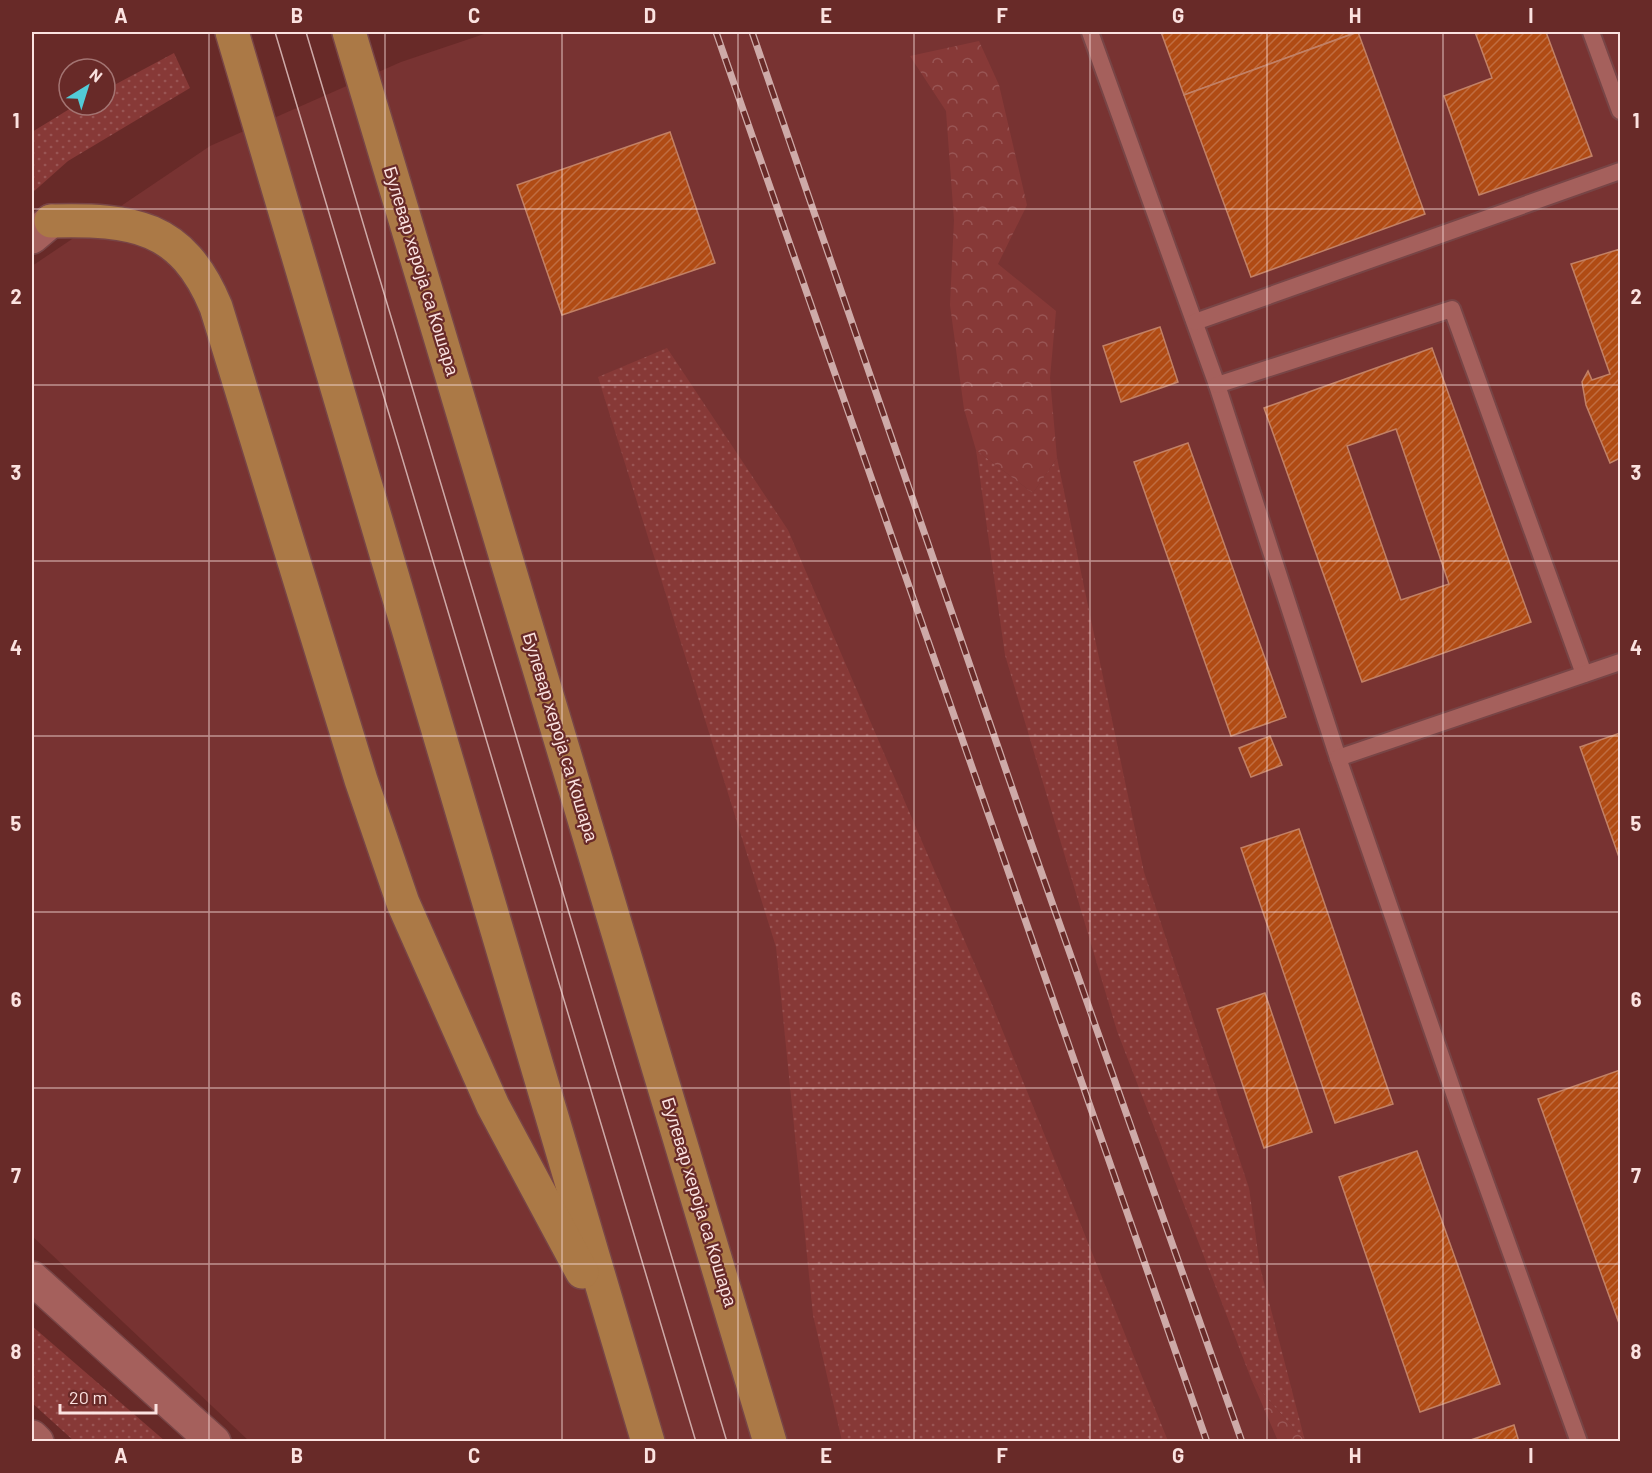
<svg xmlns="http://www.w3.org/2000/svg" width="1652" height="1473" font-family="Barlow,sans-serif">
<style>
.built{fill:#783332}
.grass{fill:url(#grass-dots)}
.forest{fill:url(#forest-crowns)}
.building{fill:url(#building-hatch);stroke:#c28166;stroke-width:1.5;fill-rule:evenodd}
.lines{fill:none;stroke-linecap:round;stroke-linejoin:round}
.service-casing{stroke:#784546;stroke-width:20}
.tertiary-casing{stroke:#784546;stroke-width:36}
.secondary-casing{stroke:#784546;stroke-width:36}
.primary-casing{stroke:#784546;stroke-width:36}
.service{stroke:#a5605c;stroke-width:16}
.tertiary{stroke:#a5605c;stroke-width:33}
.secondary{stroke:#a5605c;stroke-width:33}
.primary{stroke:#ab7946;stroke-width:33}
.tram{stroke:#ceaaa8;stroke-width:1.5}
.rail-casing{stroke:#ceaaa8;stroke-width:7}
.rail{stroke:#682a28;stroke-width:4.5;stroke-dasharray:14;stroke-linecap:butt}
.grid{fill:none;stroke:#fbe2e0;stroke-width:1.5;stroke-opacity:0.55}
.labels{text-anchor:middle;stroke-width:4.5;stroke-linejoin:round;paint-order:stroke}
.street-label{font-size:18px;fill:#fbe2e0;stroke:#682a28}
.neatline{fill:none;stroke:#fbe2e0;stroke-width:2}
.grid-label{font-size:20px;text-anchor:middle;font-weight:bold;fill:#fbe2e0}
</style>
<defs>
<pattern id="grass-dots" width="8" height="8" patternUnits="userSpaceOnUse" patternTransform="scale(1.5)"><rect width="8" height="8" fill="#873937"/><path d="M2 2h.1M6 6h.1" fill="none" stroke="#995554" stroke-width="1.8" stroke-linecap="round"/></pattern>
<pattern id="forest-crowns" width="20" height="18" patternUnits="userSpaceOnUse" patternTransform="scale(1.5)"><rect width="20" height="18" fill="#873937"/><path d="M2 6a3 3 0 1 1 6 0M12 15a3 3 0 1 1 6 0" fill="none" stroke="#995554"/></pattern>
<pattern id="building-hatch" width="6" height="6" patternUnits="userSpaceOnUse" patternTransform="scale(1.5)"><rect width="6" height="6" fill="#b04b14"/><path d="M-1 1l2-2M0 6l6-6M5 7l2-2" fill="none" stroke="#c06d41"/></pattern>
</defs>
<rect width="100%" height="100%" fill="#682a28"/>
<path class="built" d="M490 32H1620V1441H249L32 1236V266L210 146 401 62Z"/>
<g class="grass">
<path d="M174 53 190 88 68 161 32 193V132L76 105H105V90Z"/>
<path d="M667 348 788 530 991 1002 1168 1441H842L813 1315 776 947 598 377Z"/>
<path d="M976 450 1033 493 1057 458 1144 872 1249 1188 1260 1267 1305 1441 1252 1381 1117 1031 1005 655Z"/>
<path d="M32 1326 165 1441H74L32 1403Z"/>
</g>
<g class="forest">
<path d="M979 41 999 85 1027 205 998 264 1056 311 1050 378 1057 458 1033 493 976 450 964 409 950 305 954 220 946 111 910 56Z"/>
<path d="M1252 1381 1305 1441H1306H1278Z"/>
</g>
<g class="building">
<path d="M1161 32H1357L1184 95Z"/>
<path d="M1358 32 1425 214 1251 277 1184 95Z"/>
<path d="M1475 32H1546L1592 156 1479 195 1444 96 1492 78Z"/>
<path d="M670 132 715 263 562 315 517 185Z"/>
<path d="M1620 249V458L1610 463 1586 405 1582 382 1588 371 1592 380 1610 374 1571 264Z"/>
<path d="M1160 327 1178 382 1121 402 1103 346Z"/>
<path d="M1432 348 1531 622 1362 682 1264 408ZM1396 429 1449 584 1401 600 1347 446Z"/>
<path d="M1188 443 1286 717 1231 736 1134 462Z"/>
<path d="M1620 733V860L1580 747Z"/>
<path d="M1270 736 1282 765 1251 777 1239 748Z"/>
<path d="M1299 829 1393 1104 1335 1123 1241 848Z"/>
<path d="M1265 993 1312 1132 1264 1148 1217 1009Z"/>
<path d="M1620 1070V1326L1538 1099Z"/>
<path d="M1417 1151 1500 1384 1420 1412 1339 1177Z"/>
<path d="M1514 1425 1519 1442H1465Z"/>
</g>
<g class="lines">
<defs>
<g id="service">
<path d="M1090 32 1217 385 1338 758 1466 1128 1579 1442"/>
<path d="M1591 32 1620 111"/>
<path d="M1195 322 1620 171"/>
<path d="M1217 385 1452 309 1584 674"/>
<path d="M1338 758 1620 662"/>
</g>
<path id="tertiary" d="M32 237 51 221"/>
<g id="secondary">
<path d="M32 1278 214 1442"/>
<path d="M32 1437 37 1442"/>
</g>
<g id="primary">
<path d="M232 32 648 1442"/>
<path d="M349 32 770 1442"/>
<path d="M51 221C133 219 182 225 216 307L361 780 403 903 493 1106 582 1272"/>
</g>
</defs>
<use href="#service" class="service-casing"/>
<use href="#tertiary" class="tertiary-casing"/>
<use href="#secondary" class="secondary-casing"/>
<use href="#primary" class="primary-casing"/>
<use href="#service" class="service"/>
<use href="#tertiary" class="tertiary"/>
<use href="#secondary" class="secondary"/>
<use href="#primary" class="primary"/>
<g class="tram">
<path d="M275 32 696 1442"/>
<path d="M306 32 727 1442"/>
</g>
<defs>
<g id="rail">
<path d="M716 32 1207 1442"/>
<path d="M752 32 1030 840 1242 1442"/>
</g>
</defs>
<use href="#rail" class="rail-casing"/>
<use href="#rail" class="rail"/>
</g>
<path class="grid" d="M209 32V1442M385 32V1442M562 32V1442M738 32V1442M914 32V1442M1090 32V1442M1267 32V1442M1443 32V1442M32 209H1620M32 385H1620M32 561H1620M32 736H1620M32 912H1620M32 1088H1620M32 1264H1620"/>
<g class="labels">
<g class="street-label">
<text transform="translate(421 271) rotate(73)" y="6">Булевар хероја са Кошара</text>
<text transform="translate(560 737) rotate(73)" y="6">Булевар хероја са Кошара</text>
<text transform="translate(699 1202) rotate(73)" y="6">Булевар хероја са Кошара</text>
</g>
</g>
<rect width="1652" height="1473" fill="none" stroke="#682a28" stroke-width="66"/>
<g transform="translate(87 87) rotate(38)"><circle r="28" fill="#682a28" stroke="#a37472" stroke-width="1.5"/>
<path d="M0-4.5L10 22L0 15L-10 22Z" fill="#52cbd7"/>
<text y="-9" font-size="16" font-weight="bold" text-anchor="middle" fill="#fbe2e0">N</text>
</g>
<path d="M60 1404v9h96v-9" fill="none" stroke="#fbe2e0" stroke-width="3"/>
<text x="69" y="1404" font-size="18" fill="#fbe2e0" stroke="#682a28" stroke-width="4.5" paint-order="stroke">20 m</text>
<rect x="33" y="33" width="1586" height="1407" class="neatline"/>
<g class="grid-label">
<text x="121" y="23">A</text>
<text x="297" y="23">B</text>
<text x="474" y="23">C</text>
<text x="650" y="23">D</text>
<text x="826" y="23">E</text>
<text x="1002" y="23">F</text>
<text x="1178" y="23">G</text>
<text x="1355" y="23">H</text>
<text x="1531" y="23">I</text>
<text x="16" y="128">1</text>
<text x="1636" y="128">1</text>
<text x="16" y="304">2</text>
<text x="1636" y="304">2</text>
<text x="16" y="480">3</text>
<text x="1636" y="480">3</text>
<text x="16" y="655">4</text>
<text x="1636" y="655">4</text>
<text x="16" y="831">5</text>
<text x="1636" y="831">5</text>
<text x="16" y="1007">6</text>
<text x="1636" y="1007">6</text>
<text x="16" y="1183">7</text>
<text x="1636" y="1183">7</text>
<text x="16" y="1359">8</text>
<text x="1636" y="1359">8</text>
<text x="121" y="1463">A</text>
<text x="297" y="1463">B</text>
<text x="474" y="1463">C</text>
<text x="650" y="1463">D</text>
<text x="826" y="1463">E</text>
<text x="1002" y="1463">F</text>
<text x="1178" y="1463">G</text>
<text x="1355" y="1463">H</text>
<text x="1531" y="1463">I</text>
</g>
</svg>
